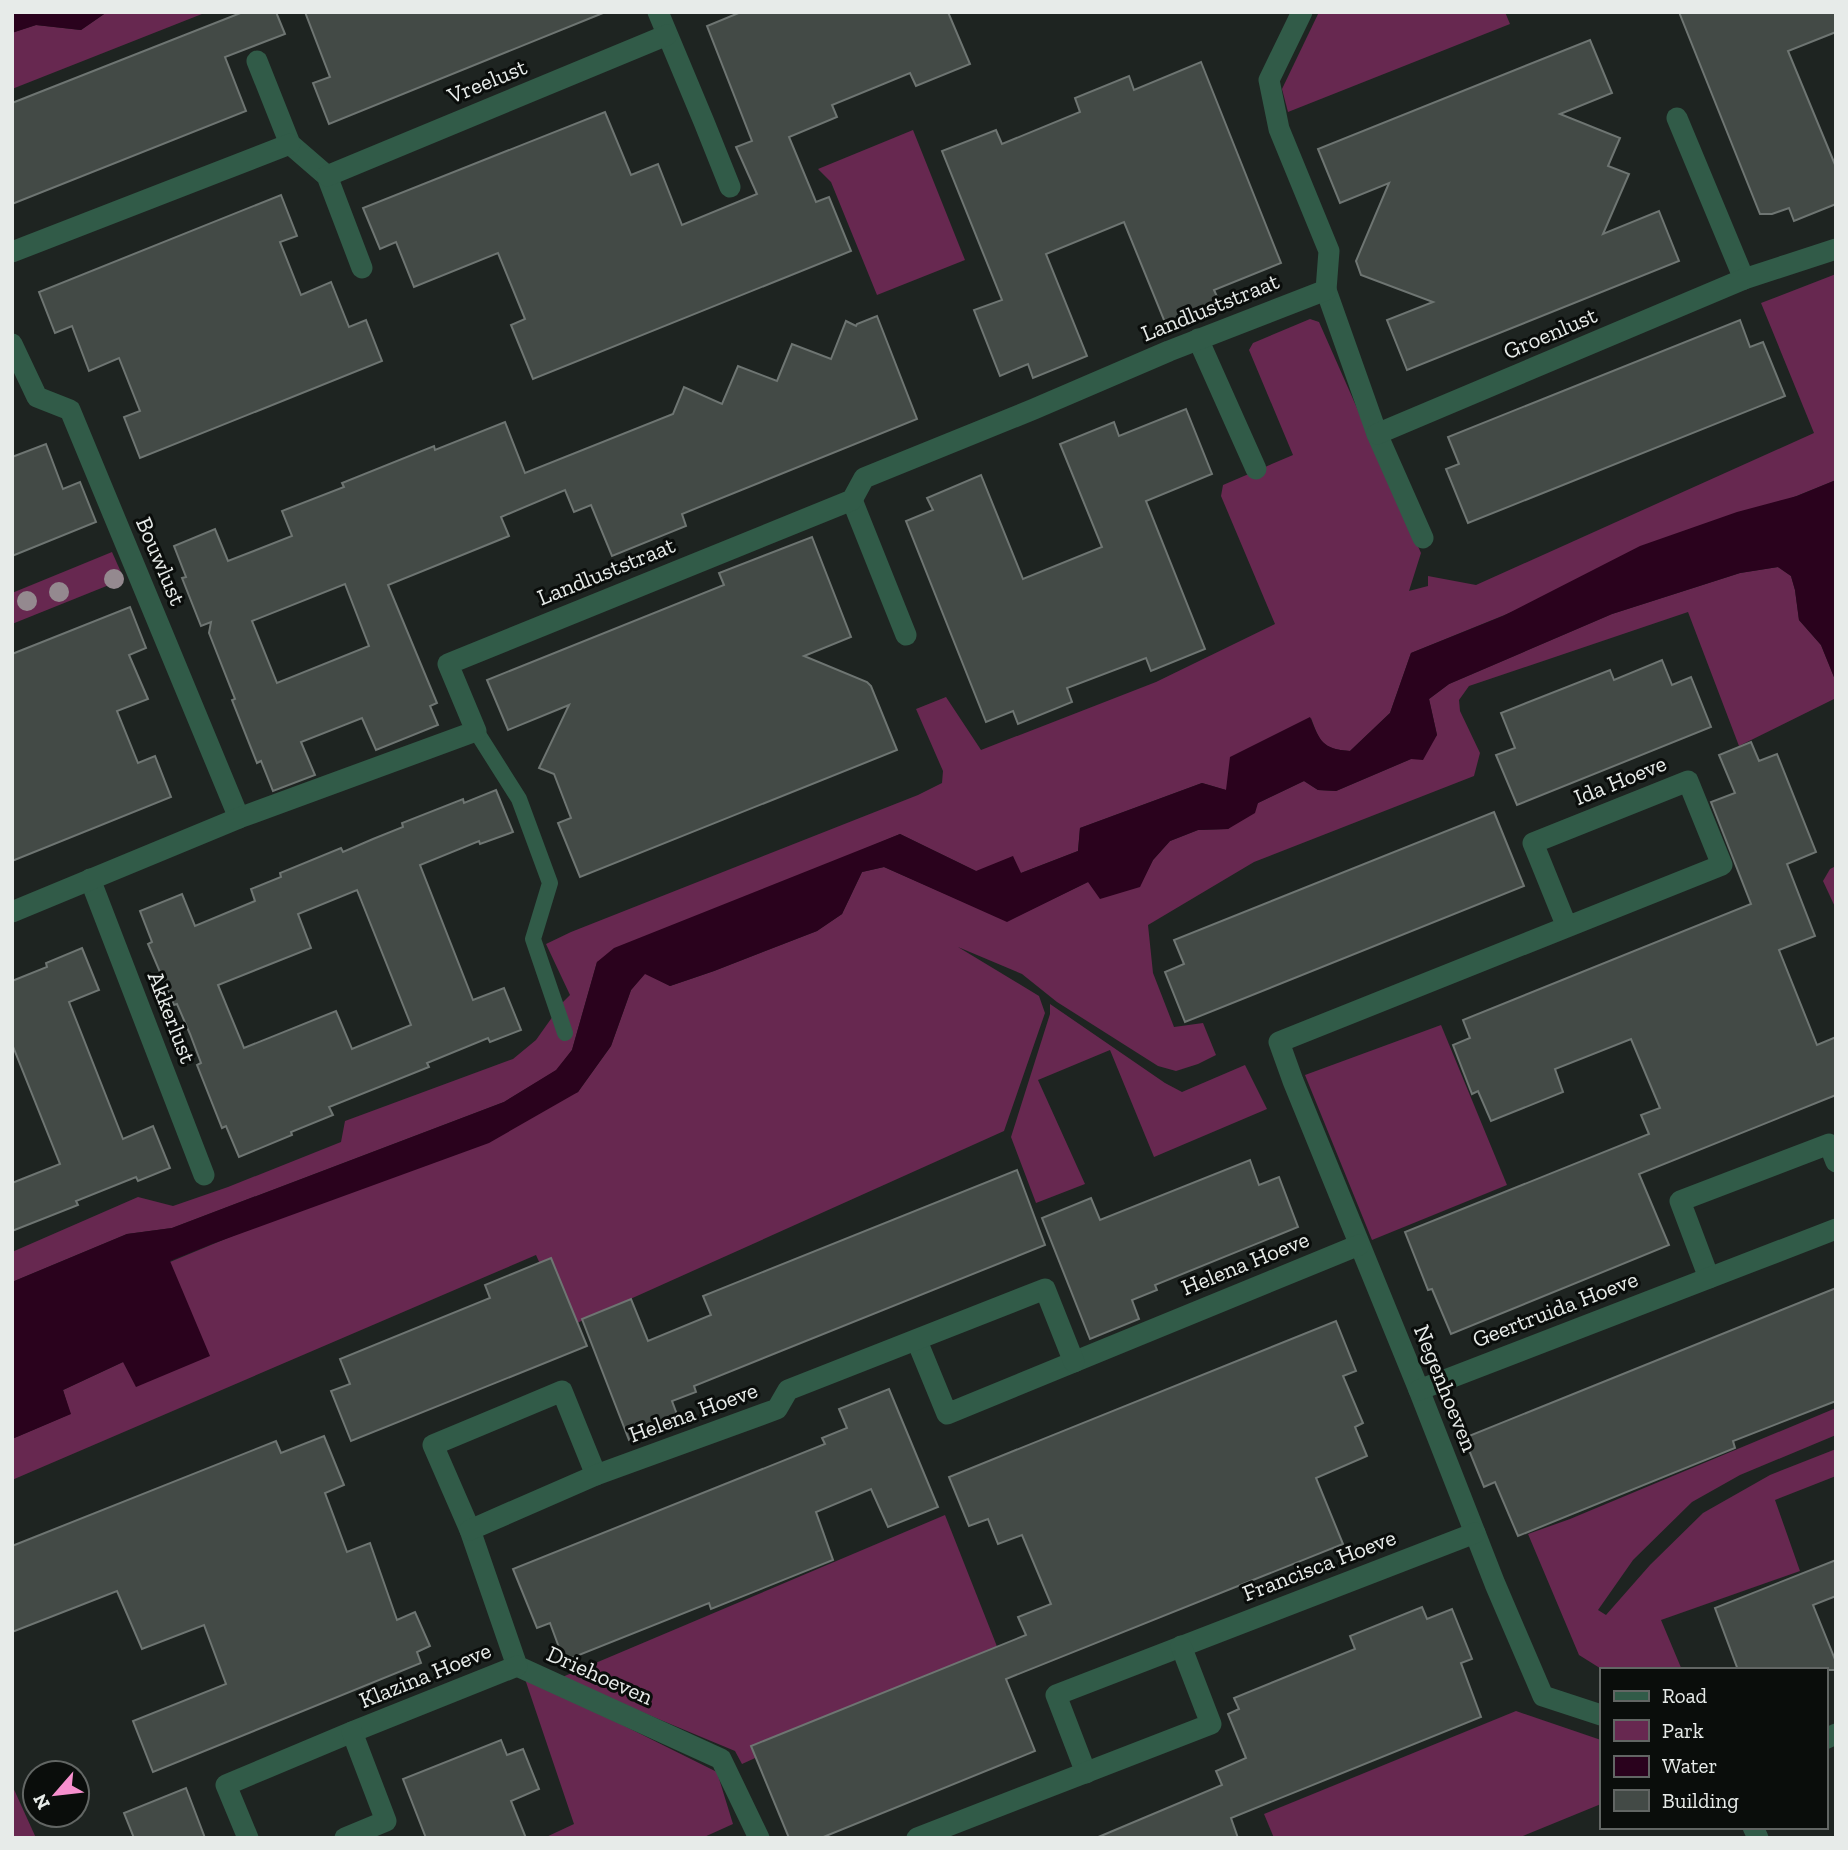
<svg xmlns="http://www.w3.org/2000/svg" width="1848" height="1850" font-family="'Zilla Slab',serif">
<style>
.green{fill:#672850}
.water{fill:#2a021d}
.building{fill:#434a46;stroke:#6e7572;stroke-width:2;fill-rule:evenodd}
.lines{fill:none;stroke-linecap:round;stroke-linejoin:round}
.lane{stroke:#315b48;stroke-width:16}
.street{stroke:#315b48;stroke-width:21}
.tree{fill:#94898f}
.labels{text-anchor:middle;stroke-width:6;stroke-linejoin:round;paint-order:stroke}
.street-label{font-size:23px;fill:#e7ebe9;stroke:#0a0d0b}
</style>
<rect width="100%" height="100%" fill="#1e2421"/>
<g class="green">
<path d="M107 12H207L12 89V33L14 32 36 25 81 30Z"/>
<path d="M1319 12H1505L1510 24 1288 112 1282 89Z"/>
<path d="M913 130 965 260 877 295 831 182 818 169Z"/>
<path d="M1836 274V480L1411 653 1390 713 1350 751C1322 749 1320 742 1311 718L1226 790 1202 783 1080 828 1078 851 1021 873 976 871 900 834 597 962 572 1050 557 1070 504 1102 172 1228 127 1234 12 1282V1252L138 1197 173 1206 228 1187 341 1142 345 1121 513 1059 536 1040 563 1002 570 995 546 944 571 932 918 795 942 783 943 771 916 709 946 697 981 750 1156 682 1275 624 1221 496 1223 485 1293 455 1249 350 1253 343 1310 319 1319 322 1421 553 1409 591 1428 586V576L1476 585 1814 433 1761 303Z"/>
<path d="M112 552 124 579 12 624V593Z"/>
<path d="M1778 567 1791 576 1795 590 1799 620 1821 645 1836 682V698L1739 746 1688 612 1469 686 1459 700 1460 711 1480 753 1474 776 1254 862 1148 925 1153 973 1174 1027 1203 1023 1216 1055 1198 1064 1176 1071 1158 1066 1057 1002 1022 974 958 947 1039 996 1045 1013 1004 1131 568 1327 536 1255 12 1480V1439L70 1414 63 1390 123 1362 170 1262 578 1092 611 1046 631 990 645 973 670 986 714 971 817 931 842 914 862 872 884 867 1007 921 1088 882 1139 887 1153 860 1170 841 1198 830 1228 829 1258 803 1304 781 1318 790 1336 791 1411 759 1437 735 1429 699 1449 684 1612 614 1740 573Z"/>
<path d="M1836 866V909L1823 881 1830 869Z"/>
<path d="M1050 1004 1165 1083 1182 1092 1245 1065 1267 1109 1154 1157 1110 1050 1038 1080 1085 1184 1036 1203 1011 1137 1050 1014Z"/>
<path d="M1441 1025 1507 1185 1372 1240 1305 1075Z"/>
<path d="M1836 1408V1435L1740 1475 1692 1502 1633 1560 1598 1610 1606 1615 1650 1565 1703 1513 1770 1475 1836 1449V1476L1775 1500 1800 1571 1661 1620 1682 1670H1603L1579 1655 1528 1534 1570 1519Z"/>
<path d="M945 1515 998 1649 742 1764 735 1751 560 1678Z"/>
<path d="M524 1676 717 1772 733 1824 702 1838H544L574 1824Z"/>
<path d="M1516 1711 1601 1740V1804L1518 1838H1274L1264 1814Z"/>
<path d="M12 1785 36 1838H12Z"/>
</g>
<g class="water">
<path d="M12 12H107L81 30 36 25 12 33Z"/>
<path d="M1836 480V682L1821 645 1799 620 1795 590 1791 576 1778 567 1740 573 1612 614 1449 684 1429 699 1437 735 1423 760 1411 759 1336 791 1318 790 1304 781 1258 803 1255 813 1228 829 1198 830 1170 841 1153 860 1140 887 1100 899 1088 882 1007 922 884 867 862 872 842 914 817 931 714 971 670 986 645 974 631 990 611 1046 578 1092 489 1143 212 1244 170 1261 210 1356 136 1387 123 1362 63 1390 71 1414 12 1439V1282L127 1234 172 1228 504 1102 556 1070 572 1050 597 962 614 948 900 834 976 871 1013 856 1021 873 1078 851 1080 828 1202 783 1226 790 1230 757 1310 717C1320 741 1322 749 1350 751L1390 713 1411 653 1503 616 1640 546 1737 512 1797 496Z"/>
</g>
<g class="building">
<path d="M243 12H276L285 34 225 57 246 111 12 204V103Z"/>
<path d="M305 12H603V13L329 124 313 83 330 77Z"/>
<path d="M741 12H948L970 64 916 86 910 73 832 105 837 117 789 137 816 202 829 197 851 251 533 379 511 325 525 319 498 253 414 287 396 242 380 249 363 208 605 112 631 175 658 164 682 225 757 194 736 147 752 141 707 26Z"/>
<path d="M1679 12H1836V32L1788 51 1836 167V204L1794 221 1789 208 1772 214H1760Z"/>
<path d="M1590 40 1612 93 1560 114 1620 138 1608 166 1629 174 1603 234 1659 211 1679 261 1407 370 1387 320 1433 302 1361 275 1356 261 1389 183 1340 203 1318 149Z"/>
<path d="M1201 62 1281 263 1214 290 1220 303 1166 325 1124 222 1046 254 1087 356 1033 378 1028 364 1000 376 974 310 1002 300 942 151 996 130 1002 144 1080 112 1075 98 1129 76 1134 90Z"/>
<path d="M281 195 297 236 280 242 301 295 331 282 349 327 366 320 382 361 140 458 124 417 140 411 119 358 89 371 72 326 55 333 39 292Z"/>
<path d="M877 316 917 419 682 514 686 526 612 556 591 505 574 512 565 490 501 517 509 536 388 585 437 703 430 706 438 725 376 750 362 718 301 742 315 775 273 791 261 761 257 763 232 700 235 699 209 633 211 622 201 626 182 578 186 577 174 546 215 529 228 561 292 536 282 511 344 487 342 483 434 446 435 450 505 422 525 473 673 414 684 387 722 404 738 366 777 381 792 344 831 359 846 321 856 326 857 324ZM345 584 369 646 277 683 252 621Z"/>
<path d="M1740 320 1750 347 1763 342 1785 396 1468 523 1446 469 1459 464 1448 437Z"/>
<path d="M1186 409 1212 474 1146 501 1205 649 1151 671 1146 658 1067 688 1072 702 1018 724 1013 711 986 722 906 521 933 510 927 498 981 475 1023 579 1102 547 1060 444 1114 422 1119 436Z"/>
<path d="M46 444 63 489 80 482 96 522 12 556V457Z"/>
<path d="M812 537 851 637 804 656 867 682 871 686 897 750 580 877 558 823 571 818 554 774 539 768 569 705 508 730 487 680 724 585 719 573Z"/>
<path d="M130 607 146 648 129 655 148 699 117 711 138 763 155 756 171 797 12 861V654Z"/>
<path d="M1662 660 1672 685 1691 677 1711 727 1517 805 1496 755 1515 748 1501 713 1610 670 1614 680Z"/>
<path d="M1751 742 1759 761 1777 754 1816 852 1787 864 1815 936 1779 950 1817 1045 1836 1037V1095L1639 1174 1669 1245 1451 1334 1432 1289 1428 1290 1405 1232 1649 1134 1641 1115 1660 1108 1631 1039 1555 1069 1563 1092 1491 1121 1478 1091 1472 1094 1453 1045 1470 1038 1463 1020 1751 904 1711 802 1735 793 1719 755Z"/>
<path d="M496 790 513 832 480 844 479 841 420 865 473 1000 504 988 521 1030 490 1042 488 1038 427 1063 429 1067 329 1107 333 1115 291 1132 292 1135 239 1157 226 1126 222 1128 197 1065 201 1063 190 1034 177 1004 174 1005 148 944 152 942 140 911 182 894 195 926 255 901 251 889 281 877 280 873 341 848 343 852 373 839 403 827 402 823 463 799 464 803ZM357 890 411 1025 352 1049 336 1011 244 1048 218 985 311 948 298 914Z"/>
<path d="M1494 812 1524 886 1185 1022 1165 972 1184 964 1174 940Z"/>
<path d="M82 948 99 990 69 1002 123 1139 153 1126 170 1168 138 1181 136 1177 76 1201 78 1205 12 1231V1183L60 1164 12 1044V981L47 967 46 963Z"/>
<path d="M1250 1160 1259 1185 1279 1177 1298 1227 1155 1285 1157 1290 1132 1300 1139 1319 1090 1339 1042 1218 1091 1198 1100 1220Z"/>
<path d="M1017 1170 1045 1245 694 1386 696 1392 672 1401 679 1420 629 1440 582 1319 631 1299 648 1341 711 1315 703 1296Z"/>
<path d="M551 1258 587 1346 351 1441 331 1391 350 1384 340 1359 490 1298 485 1285Z"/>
<path d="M1836 1288V1401L1733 1441 1735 1448 1518 1536 1495 1482 1484 1487 1464 1438Z"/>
<path d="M1336 1321 1356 1371 1343 1376 1363 1423 1355 1427 1367 1456 1316 1478 1343 1544 1006 1679 1035 1751 821 1838H789L751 1746 1026 1635 1018 1617 1051 1604 1022 1535 998 1544 988 1519 969 1526 949 1477Z"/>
<path d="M889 1389 938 1507 888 1527 871 1489 816 1512 833 1560 711 1609 709 1603 564 1661 550 1623 537 1628 513 1569 825 1444 822 1438 847 1428 839 1409Z"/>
<path d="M324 1436 344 1485 325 1493 347 1552 370 1543 397 1620 415 1612 430 1646 417 1652 421 1663 153 1772 133 1721 226 1684 204 1625 142 1649 117 1591 12 1632V1546L276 1441 281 1453Z"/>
<path d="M1836 1560V1596L1813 1605 1836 1662V1670H1738L1715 1608Z"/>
<path d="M1422 1607 1427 1619 1452 1609 1472 1659 1461 1663 1481 1717 1231 1818 1238 1838H1096L1222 1785 1216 1771 1246 1758 1228 1714 1239 1709 1234 1698 1355 1649 1350 1636Z"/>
<path d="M501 1740 507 1755 523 1749 539 1789 511 1801 526 1838H426L403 1779Z"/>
<path d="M186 1788 205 1838H134L124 1813Z"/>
</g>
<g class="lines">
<path class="lane" d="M476 731 519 799 550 883 533 939 565 1033"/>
<g class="street">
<path d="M658 12 704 122 730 187"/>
<path d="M257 61 290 144 327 176 362 268"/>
<path d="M1677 118 1744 279"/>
<path d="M327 176 667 35"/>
<path d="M12 252 290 144"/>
<path d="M1326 290 1377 434 1423 538"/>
<path d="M1198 339 1256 469"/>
<path d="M12 344 37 397 70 410 239 818"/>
<path d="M1377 434 1744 279 1836 249"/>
<path d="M852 500 906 635"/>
<path d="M90 879 204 1175"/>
<path d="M12 912 239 818 476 731 448 664 852 500 864 478 1034 409 1169 351 1326 290 1329 251 1279 129 1269 80 1302 12"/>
<path d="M1567 927 1533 843 1688 781 1722 865 1279 1042 1293 1081 1419 1390 1495 1584 1543 1696 1601 1715"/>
<path d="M1709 1278 1680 1201 1829 1144 1836 1162"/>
<path d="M917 1341 947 1414 1359 1245"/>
<path d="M1419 1390 1836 1229"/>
<path d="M596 1475 562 1391 433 1445 470 1530 517 1666 721 1759 759 1838"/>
<path d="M470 1530 596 1475 777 1409 788 1390 1045 1289 1074 1362"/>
<path d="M1825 1739 1836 1734"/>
<path d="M1086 1773 1056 1695 1475 1533"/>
<path d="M1753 1827 1758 1838"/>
<path d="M248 1838 226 1785 352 1732 517 1666"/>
<path d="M345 1838 386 1821 352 1732"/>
<path d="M917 1838 1211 1724 1181 1646"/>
</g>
</g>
<g class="tree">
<circle cx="114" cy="579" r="10"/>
<circle cx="59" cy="592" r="10"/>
<circle cx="27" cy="601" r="10"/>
</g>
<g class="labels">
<g class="street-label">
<text transform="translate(487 81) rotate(-22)" y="8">Vreelust</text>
<text transform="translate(1210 307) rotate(-22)" y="8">Landluststraat</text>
<text transform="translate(1550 333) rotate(-23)" y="8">Groenlust</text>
<text transform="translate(161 561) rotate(67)" y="8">Bouwlust</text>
<text transform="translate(606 571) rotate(-22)" y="8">Landluststraat</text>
<text transform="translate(1620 780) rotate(-22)" y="8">Ida Hoeve</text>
<text transform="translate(172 1017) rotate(69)" y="8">Akkerlust</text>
<text transform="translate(1245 1263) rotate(-22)" y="8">Helena Hoeve</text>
<text transform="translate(1555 1309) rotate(-21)" y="8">Geertruida Hoeve</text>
<text transform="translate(1446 1388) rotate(68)" y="8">Negenhoeven</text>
<text transform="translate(693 1412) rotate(-20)" y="8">Helena Hoeve</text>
<text transform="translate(1319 1565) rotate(-21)" y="8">Francisca Hoeve</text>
<text transform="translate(425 1675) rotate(-22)" y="8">Klazina Hoeve</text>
<text transform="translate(600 1675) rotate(24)" y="8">Driehoeven</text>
</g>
</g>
<rect width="1848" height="1850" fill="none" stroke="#e7ebe9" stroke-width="28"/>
<rect x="1600" y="1668" width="228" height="161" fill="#0a0d0b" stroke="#626664" stroke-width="2"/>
<rect x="1614" y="1691" width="35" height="10" fill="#315b48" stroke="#626664" stroke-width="2"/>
<text x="1662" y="1703" font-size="21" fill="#e7ebe9">Road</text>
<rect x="1614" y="1720" width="35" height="21" fill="#672850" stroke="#626664" stroke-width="2"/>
<text x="1662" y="1738" font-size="21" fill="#e7ebe9">Park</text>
<rect x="1614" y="1756" width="35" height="21" fill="#2a021d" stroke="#626664" stroke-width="2"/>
<text x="1662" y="1773" font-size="21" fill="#e7ebe9">Water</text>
<rect x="1614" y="1790" width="35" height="21" fill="#434a46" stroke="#626664" stroke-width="2"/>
<text x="1662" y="1808" font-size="21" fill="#e7ebe9">Building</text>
<g transform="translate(56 1794) rotate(242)"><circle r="33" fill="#0a0d0b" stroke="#626664" stroke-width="2"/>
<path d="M0-5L12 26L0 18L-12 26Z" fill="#f790ce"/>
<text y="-10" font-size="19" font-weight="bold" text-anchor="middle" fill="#e7ebe9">N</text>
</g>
</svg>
